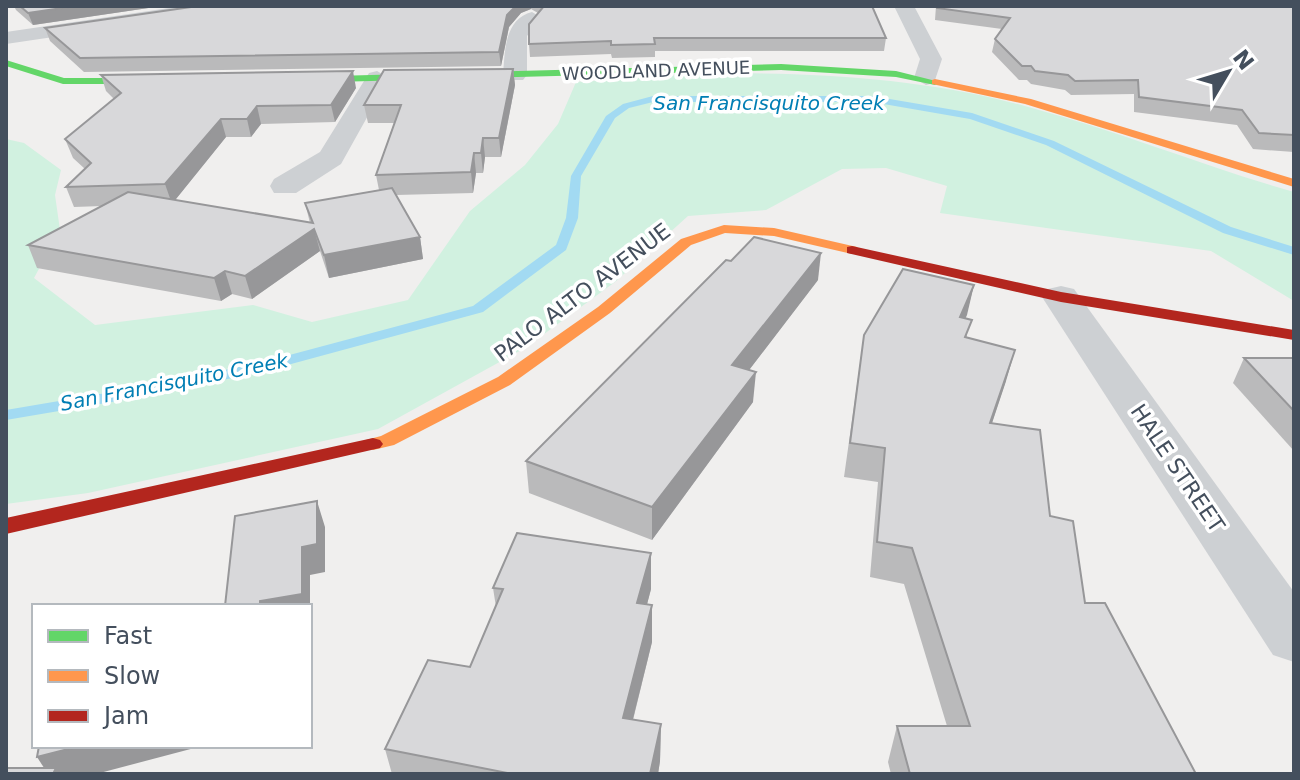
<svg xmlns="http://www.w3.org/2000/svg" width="1300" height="780" font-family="'DejaVu Sans',sans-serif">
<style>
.green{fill:#d1f1e0}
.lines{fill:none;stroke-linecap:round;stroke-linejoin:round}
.stream{fill:#a2daf2;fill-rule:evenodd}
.street{fill:#cdd0d3;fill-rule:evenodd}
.fast{fill:#63d668;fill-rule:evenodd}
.slow{fill:#ff974d;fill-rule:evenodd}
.jam{fill:#b3261e;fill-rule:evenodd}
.wall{fill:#bababb}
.shaded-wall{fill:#979799}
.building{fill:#d8d8da;stroke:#979799;stroke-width:2}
.labels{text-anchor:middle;stroke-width:7;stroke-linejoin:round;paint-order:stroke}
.far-street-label{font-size:18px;fill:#444f5d;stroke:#fff}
.far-water-label{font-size:20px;font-style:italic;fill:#007eb4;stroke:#fff}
.street-label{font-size:22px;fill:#444f5d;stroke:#fff}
</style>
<rect width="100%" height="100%" fill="#f0efee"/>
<path class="green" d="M712 73C820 73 927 78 1032 108 1121 132 1206 167 1294 192V301L1211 251 940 213 947 186 886 168 842 169 766 210 688 216 615 282 525 348 378 429 88 493 6 504V139L24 143 61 170 55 195 60 230 34 278 95 325 253 305 312 322 408 300 470 211 525 165 558 124 576 82Z"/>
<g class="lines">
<path class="stream" d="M653 96H872L972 113 1054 141 1231 227 1294 247V255L1223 233 1046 145 970 119 872 102H653L629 108 615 118 581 176 578 218 566 250 483 312 269 370 159 394 6 420V410L159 384 267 361 473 306 556 245 566 218 571 176 606 116 623 104Z"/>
<g class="street">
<path d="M183 6H232L222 12 6 44V32Z"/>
<path d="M894 6H914L942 59 934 83 926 85 914 78 920 59Z"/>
<path d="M532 12 542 18 527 36V75L523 80H507L503 75C505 52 504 19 532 12Z"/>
<path d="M377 71 389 78 341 164 296 193H274L270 186 274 179 320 152 369 73Z"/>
<path d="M1061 286 1074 289 1294 592V662L1273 655 1042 297 1048 289Z"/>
</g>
<g class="fast">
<path d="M6 60 64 78H164L169 81 164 84H63L6 66Z"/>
<path d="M781 64 896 71 940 82 935 85 896 77 781 70 297 83 292 80 297 77Z"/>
</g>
<g class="slow">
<path d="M935 79 1031 99 1294 179V187L1025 104 932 84V80Z"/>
<path d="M724 225 774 228 857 247 859 250 852 254 774 236 725 233 691 245 610 313 510 385 394 445 373 450 363 444 366 440 381 436 498 377 598 307 681 239Z"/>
</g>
<g class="jam">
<path d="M852 246 1061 292 1294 330V340L1061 302 847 253V247Z"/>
<path d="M373 438 380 440 383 444 380 448 6 534V518Z"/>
</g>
</g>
<g class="wall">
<path d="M14 6H162L33 25 16 10Z"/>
<path d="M198 6H872L886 38 884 51H655V57L612 58 611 54 530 57 529 44 538 13 531 9 521 13 509 27 501 66 84 72 50 41 45 28Z"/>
<path d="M936 6H1294V152L1253 149 1237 125 1134 112V94L1071 95 1065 90 1031 84 1027 80H1019L992 52 995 39 1002 29 935 20Z"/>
<path d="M513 69 515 85 501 157H485L483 173H476L473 193 396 195 420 237 423 259 329 278 320 251 252 299 232 294 221 301 37 268 28 245 102 206 74 207 66 187 85 169 73 158 65 139 114 99 106 91 101 75 356 88 335 122 261 124 251 137H226L175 200 310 223 305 203 379 190 376 175 394 123H368L364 105Z"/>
<path d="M818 280 749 370 753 402 652 540 529 493 526 461Z"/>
<path d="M974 285 965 319 967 338 1006 381 992 423 1050 516 1085 603 1196 774H891L888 762 897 726H947L904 584 870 577 878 482 844 477 864 335Z"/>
<path d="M1244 358H1294V451L1233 383Z"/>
<path d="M493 588 651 589 647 604 652 605V642L633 720 661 724 660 761 658 774H392L385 749 470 667 496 607Z"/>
</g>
<g class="shaded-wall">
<path d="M76 6H162L33 25 28 13Z"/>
<path d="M516 6H531V9L521 13 509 27 501 66 499 52 507 15Z"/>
<path d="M513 69 515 85 501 157 499 138Z"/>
<path d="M353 71 356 88 335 122 331 105Z"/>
<path d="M257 106 261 124 251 137 247 119Z"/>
<path d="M221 119 226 137 172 204 165 184Z"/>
<path d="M483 138 485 157 483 173 481 153Z"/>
<path d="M474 153 476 173 473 193 471 172Z"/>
<path d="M314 229 320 251 252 299 245 276Z"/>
<path d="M420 237 423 259 329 278 324 255Z"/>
<path d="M821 253 818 280 730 395 732 365Z"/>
<path d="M225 271 232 294 221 301 214 278Z"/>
<path d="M974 285 967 315 952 348 960 317Z"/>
<path d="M1015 350 1006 381 981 456 990 423Z"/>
<path d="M756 372 753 402 652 540V507Z"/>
<path d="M317 501 325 527V572L310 575V621V606H260V601L302 547Z"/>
<path d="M651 553V589L638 639 637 603Z"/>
<path d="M652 605V642L624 755 623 718Z"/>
<path d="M661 724 660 761 658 774H650Z"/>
<path d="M80 746H202L96 774H48L37 757Z"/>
</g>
<g class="building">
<path d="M20 6H76L28 13Z"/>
<path d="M198 6H516L507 15 499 52 80 58 45 28Z"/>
<path d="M544 6H872L886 38H654L655 44 611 45V41L529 44V24Z"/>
<path d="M937 6H1294V135L1259 133 1242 110 1139 97 1138 80 1075 81 1068 75 1035 71 1031 66H1022L995 39 1010 18 937 8Z"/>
<path d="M513 69 499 138H483L481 153H474L471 172 376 175 401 105H364L384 70Z"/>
<path d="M353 71 331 105 257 106 247 119H221L165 184 66 187 91 163 65 139 121 93 101 75Z"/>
<path d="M392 188 420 237 324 255 314 229 245 276 225 271 214 278 28 245 128 192 313 223 305 203Z"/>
<path d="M754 237 821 253 732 365 756 372 652 507 526 461 726 260 731 261Z"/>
<path d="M903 269 974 285 960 317 972 320 965 337 1015 350 990 423 1040 430 1050 516 1073 521 1085 603H1105L1196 774H910L897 726H970L912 548 877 542 885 448 850 443 864 335Z"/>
<path d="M1244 358H1294V411Z"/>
<path d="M317 501V544L302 547V594L260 601V606H225L235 516Z"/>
<path d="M517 533 651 553 637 603 652 605 623 718 661 724 650 774H513L385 749 428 660 470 667 503 589 493 588Z"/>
<path d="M39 746H80L37 757Z"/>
<path d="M6 768H56L53 774H6Z"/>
</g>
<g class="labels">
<g class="far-street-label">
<text transform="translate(656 71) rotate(-2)" y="6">WOODLAND AVENUE</text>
</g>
<g class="far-water-label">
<text x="769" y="110">San Francisquito Creek</text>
<text transform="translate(174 382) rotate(-11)" y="7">San Francisquito Creek</text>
</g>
<g class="street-label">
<text transform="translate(582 292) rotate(-37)" y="8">PALO ALTO AVENUE</text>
<text transform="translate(1178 468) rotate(56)" y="8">HALE STREET</text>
</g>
</g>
<rect width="1300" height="780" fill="none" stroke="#444f5d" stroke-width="16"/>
<rect x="32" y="604" width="280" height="144" fill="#ffffff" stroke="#b4b9be" stroke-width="2"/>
<rect x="48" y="630" width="40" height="12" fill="#63d668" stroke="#b4b9be" stroke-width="2"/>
<text x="104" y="644" font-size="24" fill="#444f5d">Fast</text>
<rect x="48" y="670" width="40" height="12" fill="#ff974d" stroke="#b4b9be" stroke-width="2"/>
<text x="104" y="684" font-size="24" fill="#444f5d">Slow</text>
<rect x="48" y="710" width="40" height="12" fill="#b3261e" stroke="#b4b9be" stroke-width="2"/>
<text x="104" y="724" font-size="24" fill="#444f5d">Jam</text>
<g transform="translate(1228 72) rotate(52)" stroke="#ffffff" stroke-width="6" paint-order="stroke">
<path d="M0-6L14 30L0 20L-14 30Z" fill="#444f5d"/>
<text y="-12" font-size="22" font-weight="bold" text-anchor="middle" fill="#444f5d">N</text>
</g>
</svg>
